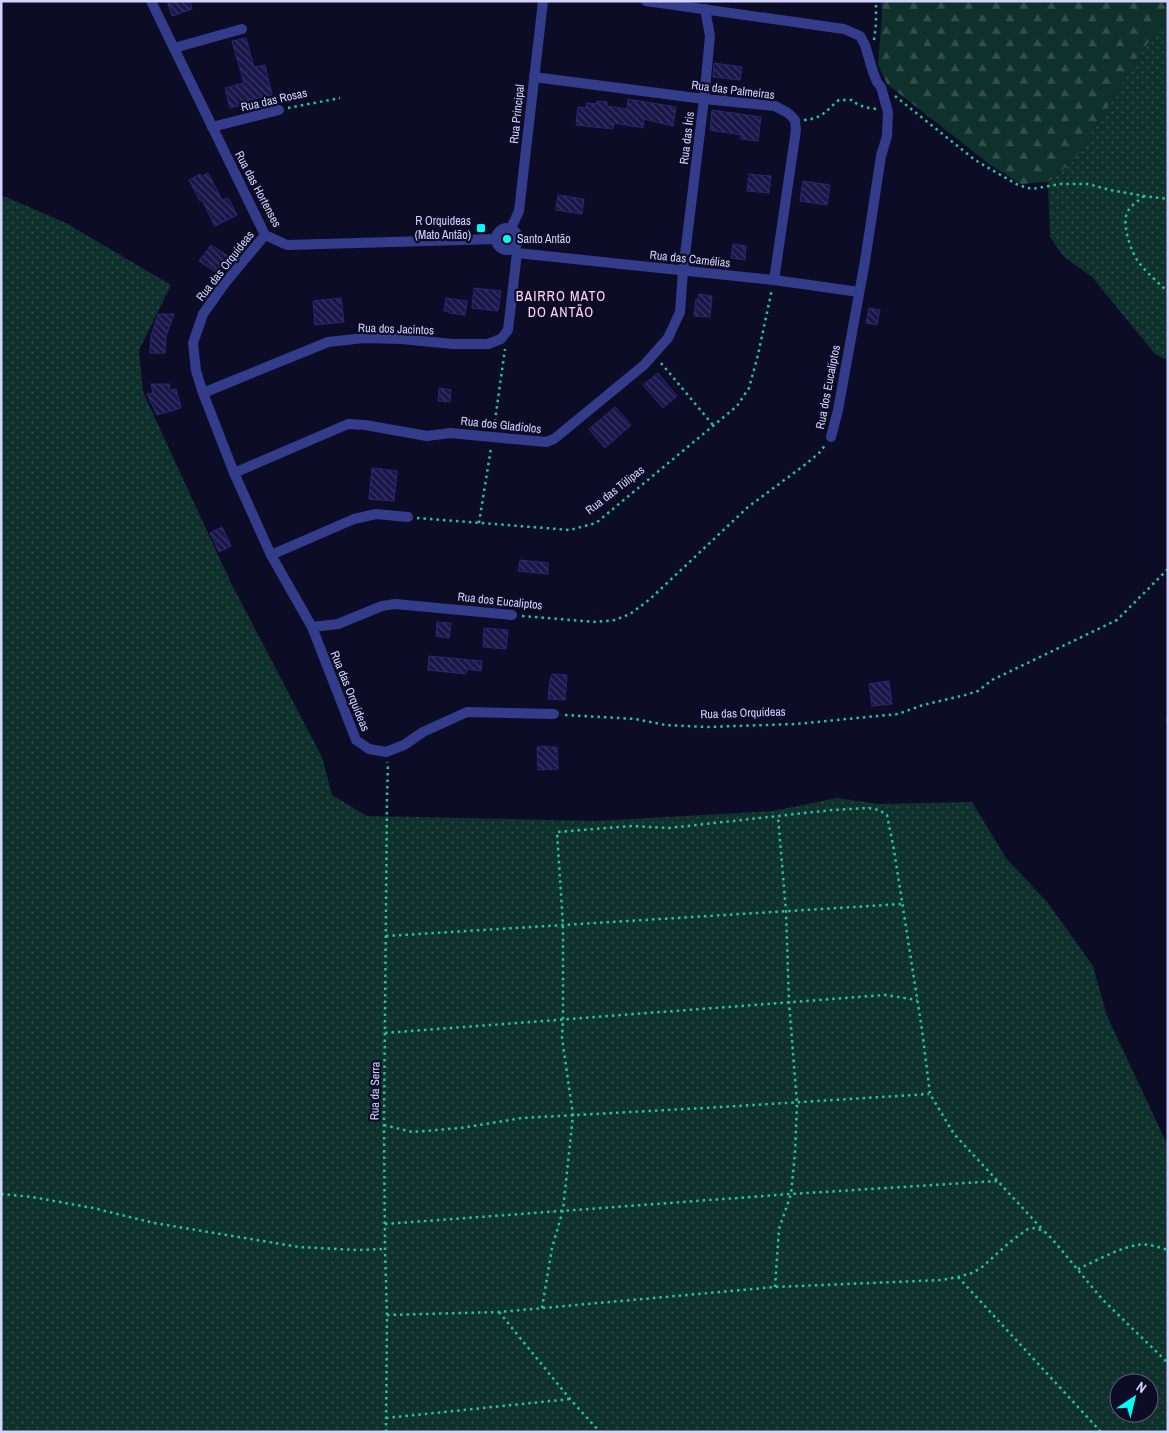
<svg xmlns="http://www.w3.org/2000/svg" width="1169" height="1433" font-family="'Archivo Narrow',sans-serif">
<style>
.grass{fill:url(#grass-dots);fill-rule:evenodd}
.forest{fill:url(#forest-firs)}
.building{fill:url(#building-back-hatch);stroke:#2a2678}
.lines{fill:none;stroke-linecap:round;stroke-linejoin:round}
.path{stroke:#22c3a1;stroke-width:2.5;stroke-dasharray:2.5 4;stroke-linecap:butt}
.minor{stroke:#333c8a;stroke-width:10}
.poi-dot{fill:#00fdf1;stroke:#0d0c26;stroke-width:2}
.labels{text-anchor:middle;stroke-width:4.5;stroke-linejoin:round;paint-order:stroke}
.street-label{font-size:12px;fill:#d2d3ff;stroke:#0d0c26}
.poi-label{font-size:12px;fill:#d2d3ff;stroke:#0d0c26;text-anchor:end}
.neighbourhood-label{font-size:14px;letter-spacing:1px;fill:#ffd4f6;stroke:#0d0c26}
</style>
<defs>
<pattern id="grass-dots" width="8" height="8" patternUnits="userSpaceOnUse" patternTransform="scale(1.25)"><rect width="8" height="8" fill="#0f312b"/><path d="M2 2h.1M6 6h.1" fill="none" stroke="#314e4b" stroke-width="1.8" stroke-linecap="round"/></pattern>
<pattern id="forest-firs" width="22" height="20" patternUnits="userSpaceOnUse" patternTransform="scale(1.25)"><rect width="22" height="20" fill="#0f312b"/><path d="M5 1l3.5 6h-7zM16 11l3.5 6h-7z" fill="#314e4b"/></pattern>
<pattern id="building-back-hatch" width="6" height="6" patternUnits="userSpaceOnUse" patternTransform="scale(1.25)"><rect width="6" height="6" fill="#191649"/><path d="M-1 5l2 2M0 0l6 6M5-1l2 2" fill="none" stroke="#3a3764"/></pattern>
</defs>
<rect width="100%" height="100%" fill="#0d0c26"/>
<g class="grass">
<path d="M1168 19V356L1165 359 1155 354 1092 277 1063 256 1050 237 1048 182 1074 160 1149 41Z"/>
<path d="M1 195 66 223 171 285 139 350 143 392 230 581 322 757 332 795 367 816 597 821 773 811 837 798 878 804 972 802 1006 858 1048 903 1093 966 1107 1016 1168 1146V1432H1ZM1119 1383H1149V1413H1119Z"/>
</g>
<path class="forest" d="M881 1H1168V19L1149 41 1074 160 1048 182 1021 184 989 164 887 84 878 65 882 14Z"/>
<g class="building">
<path d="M167 1H190L192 9 172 16Z"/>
<path d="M246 38 254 67 265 65 272 95 241 102 242 105 230 108 225 88 244 83 232 41Z"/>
<path d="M714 63 742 67 740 80 713 77Z"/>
<path d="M628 99 676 107 673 126 644 119 643 128 614 123 613 129 576 125 578 107 586 108V103L597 104V101L607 102V106L627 109Z"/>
<path d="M712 110 761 117 758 141 741 139V135L710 130Z"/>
<path d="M208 173 222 200 228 198 237 215 215 226 202 200 200 201 189 180 200 174 201 177Z"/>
<path d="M749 174 771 176 769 193 747 191Z"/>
<path d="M803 181 830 185 827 205 800 201Z"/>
<path d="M558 195 584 199 582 214 556 210Z"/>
<path d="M733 244 746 246 745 260 731 258Z"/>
<path d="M211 245 231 258 220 275 199 261Z"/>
<path d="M474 288 501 291 498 311 472 308Z"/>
<path d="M699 294 712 296 710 317 694 316 696 299H698Z"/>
<path d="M341 298 344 322 315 325 313 301Z"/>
<path d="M446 298 467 301 465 315 449 313V311H444Z"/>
<path d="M869 308 880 310 877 325 866 323Z"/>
<path d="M158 314H174L166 336 165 353H150L151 336Z"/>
<path d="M658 373 677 396 663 408 643 385Z"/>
<path d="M151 384H169L170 390 176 389 181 408 157 415 147 394 153 393Z"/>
<path d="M439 388 451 390 450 402 438 401Z"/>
<path d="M615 407 631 425 605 448 589 429Z"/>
<path d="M372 468 397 471 394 501 369 499Z"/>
<path d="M222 527 231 546 219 552 210 533Z"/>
<path d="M520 560 548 563V574L518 571Z"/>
<path d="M437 622 451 623 449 638 436 636Z"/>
<path d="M484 628 508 630 506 649 483 647Z"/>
<path d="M429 656 482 661 481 671 467 669 466 674 428 670Z"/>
<path d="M552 674 567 675 565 700 548 699 550 679H551Z"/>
<path d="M889 681 892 704 872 706 869 684Z"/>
<path d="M549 746V747H557L558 769 538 770 537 747Z"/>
</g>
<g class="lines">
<g class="path">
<path d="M874 40 876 24V1"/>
<path d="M895 96 975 160 1018 185 1032 189 1060 184H1088L1110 190 1144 196 1168 199"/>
<path d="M288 108 340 98"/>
<path d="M804 120C824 118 825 111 839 100H852C858 106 867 108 877 109"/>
<path d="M1144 196C1137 202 1128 207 1126 216 1123 228 1132 255 1140 264 1148 274 1159 283 1168 292"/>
<path d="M661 363 713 425"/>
<path d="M494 428 505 349"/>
<path d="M417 518 570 530 596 523 737 406 749 388 758 355 772 289"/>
<path d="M479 523 491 448"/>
<path d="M522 616 596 622 615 620 630 614 649 600 748 507 806 464 820 452 826 444"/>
<path d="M565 715 635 719 665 725 706 727 796 724 898 714 923 705 965 695 978 691 992 680 1117 620 1168 569"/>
<path d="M1168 719V725"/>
<path d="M386 936 902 904"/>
<path d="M385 1033 885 995 917 1000"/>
<path d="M384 1125 412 1132 461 1128 522 1118 722 1107 929 1094"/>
<path d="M1 1194 32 1197 93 1208 154 1223 299 1247 357 1250 385 1249"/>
<path d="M385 1224 791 1194 997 1181"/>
<path d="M1078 1269C1096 1261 1116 1249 1137 1245 1147 1243 1158 1247 1168 1250"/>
<path d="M958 1277 1101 1432"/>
<path d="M775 1287 779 1229 791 1194 795 1153 797 1103 789 1002 786 911 778 817"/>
<path d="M542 1308 552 1248 563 1210 573 1115 562 1038 563 1019V925L557 832 632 826 669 828 832 810 869 808 879 810 887 815 894 850 922 1030 930 1094 954 1134 1044 1231"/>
<path d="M499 1312 570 1399 600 1432"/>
<path d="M387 1315 499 1312 775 1287 942 1280 958 1277 972 1273 981 1268 1010 1242 1028 1229 1035 1228 1044 1231 1053 1240 1102 1299 1168 1363"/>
<path d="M386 1418 570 1399"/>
<path d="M386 1432 387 1315 385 1249 384 1125 387 798 388 765 387 762"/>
</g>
<g class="minor">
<path d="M151 1 265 235 287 245 496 239"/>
<path d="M646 1 844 29 860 36 865 45 873 72 877 82 881 87 888 112 887 136 881 156 865 261 838 410 831 437"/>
<path d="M174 48 242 29"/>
<path d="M534 77 704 99 775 106 788 113 795 120 796 130 774 280"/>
<path d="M212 127 279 110"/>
<path d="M511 228 519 211 543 1"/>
<circle cx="507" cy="239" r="11"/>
<path d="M265 235 225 283 203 314 193 343 196 371 203 393 234 473 271 555 312 627 356 740 369 749 386 752 404 745 423 732 467 712 554 714"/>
<path d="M517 253 774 280 859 292"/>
<path d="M203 393 328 342 364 338 401 339 453 344H488L501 339 508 330 517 253 512 249"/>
<path d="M234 473 348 424 365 425 427 436 450 433 546 442 554 439 644 365 668 338 680 312 683 271 704 99 710 36 705 9"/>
<path d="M271 555 354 519 376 514 408 517"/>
<path d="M312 627 338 624 382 606 395 604 512 615"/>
</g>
</g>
<g class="poi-dot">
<rect x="476" y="223" width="10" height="10" rx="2.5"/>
<circle cx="507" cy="239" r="5"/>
</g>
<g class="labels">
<g class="street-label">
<text transform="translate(733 90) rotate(7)" y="4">Rua das Palmeiras</text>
<text transform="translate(274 100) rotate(-13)" y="4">Rua das Rosas</text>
<text transform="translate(517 114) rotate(-84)" y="4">Rua Principal</text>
<text transform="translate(687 138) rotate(-83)" y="4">Rua das Íris</text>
<text transform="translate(258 189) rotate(62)" y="4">Rua das Hortenses</text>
<text transform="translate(690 259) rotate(6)" y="4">Rua das Camélias</text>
<text transform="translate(225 266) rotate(-52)" y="4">Rua das Orquídeas</text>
<text transform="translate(396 329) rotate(2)" y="4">Rua dos Jacintos</text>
<text transform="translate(828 387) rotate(-79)" y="4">Rua dos Eucaliptos</text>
<text transform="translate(501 425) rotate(6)" y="4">Rua dos Gladíolos</text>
<text transform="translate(615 490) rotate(-38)" y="4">Rua das Túlipas</text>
<text transform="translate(500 601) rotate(6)" y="4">Rua dos Eucaliptos</text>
<text transform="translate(350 691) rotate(68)" y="4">Rua das Orquídeas</text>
<text transform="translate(743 713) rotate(-2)" y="4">Rua das Orquídeas</text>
<text transform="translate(375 1091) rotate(-89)" y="4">Rua da Serra</text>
</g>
<g class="poi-label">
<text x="471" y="225">R Orquideas<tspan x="471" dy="14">(Mato Antão)</tspan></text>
<text x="517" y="243" text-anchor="start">Santo Antão</text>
</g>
<g class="neighbourhood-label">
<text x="561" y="301">BAIRRO MATO<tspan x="561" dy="16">DO ANTÃO</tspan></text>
</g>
</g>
<rect width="1169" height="1433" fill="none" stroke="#d2d3ff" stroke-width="5"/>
<g transform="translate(1134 1398) rotate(35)"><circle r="24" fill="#0d0c26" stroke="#5c5c7d"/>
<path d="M0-4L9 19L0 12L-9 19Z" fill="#00fdf1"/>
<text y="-8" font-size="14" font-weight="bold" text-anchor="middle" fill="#d2d3ff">N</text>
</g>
</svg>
